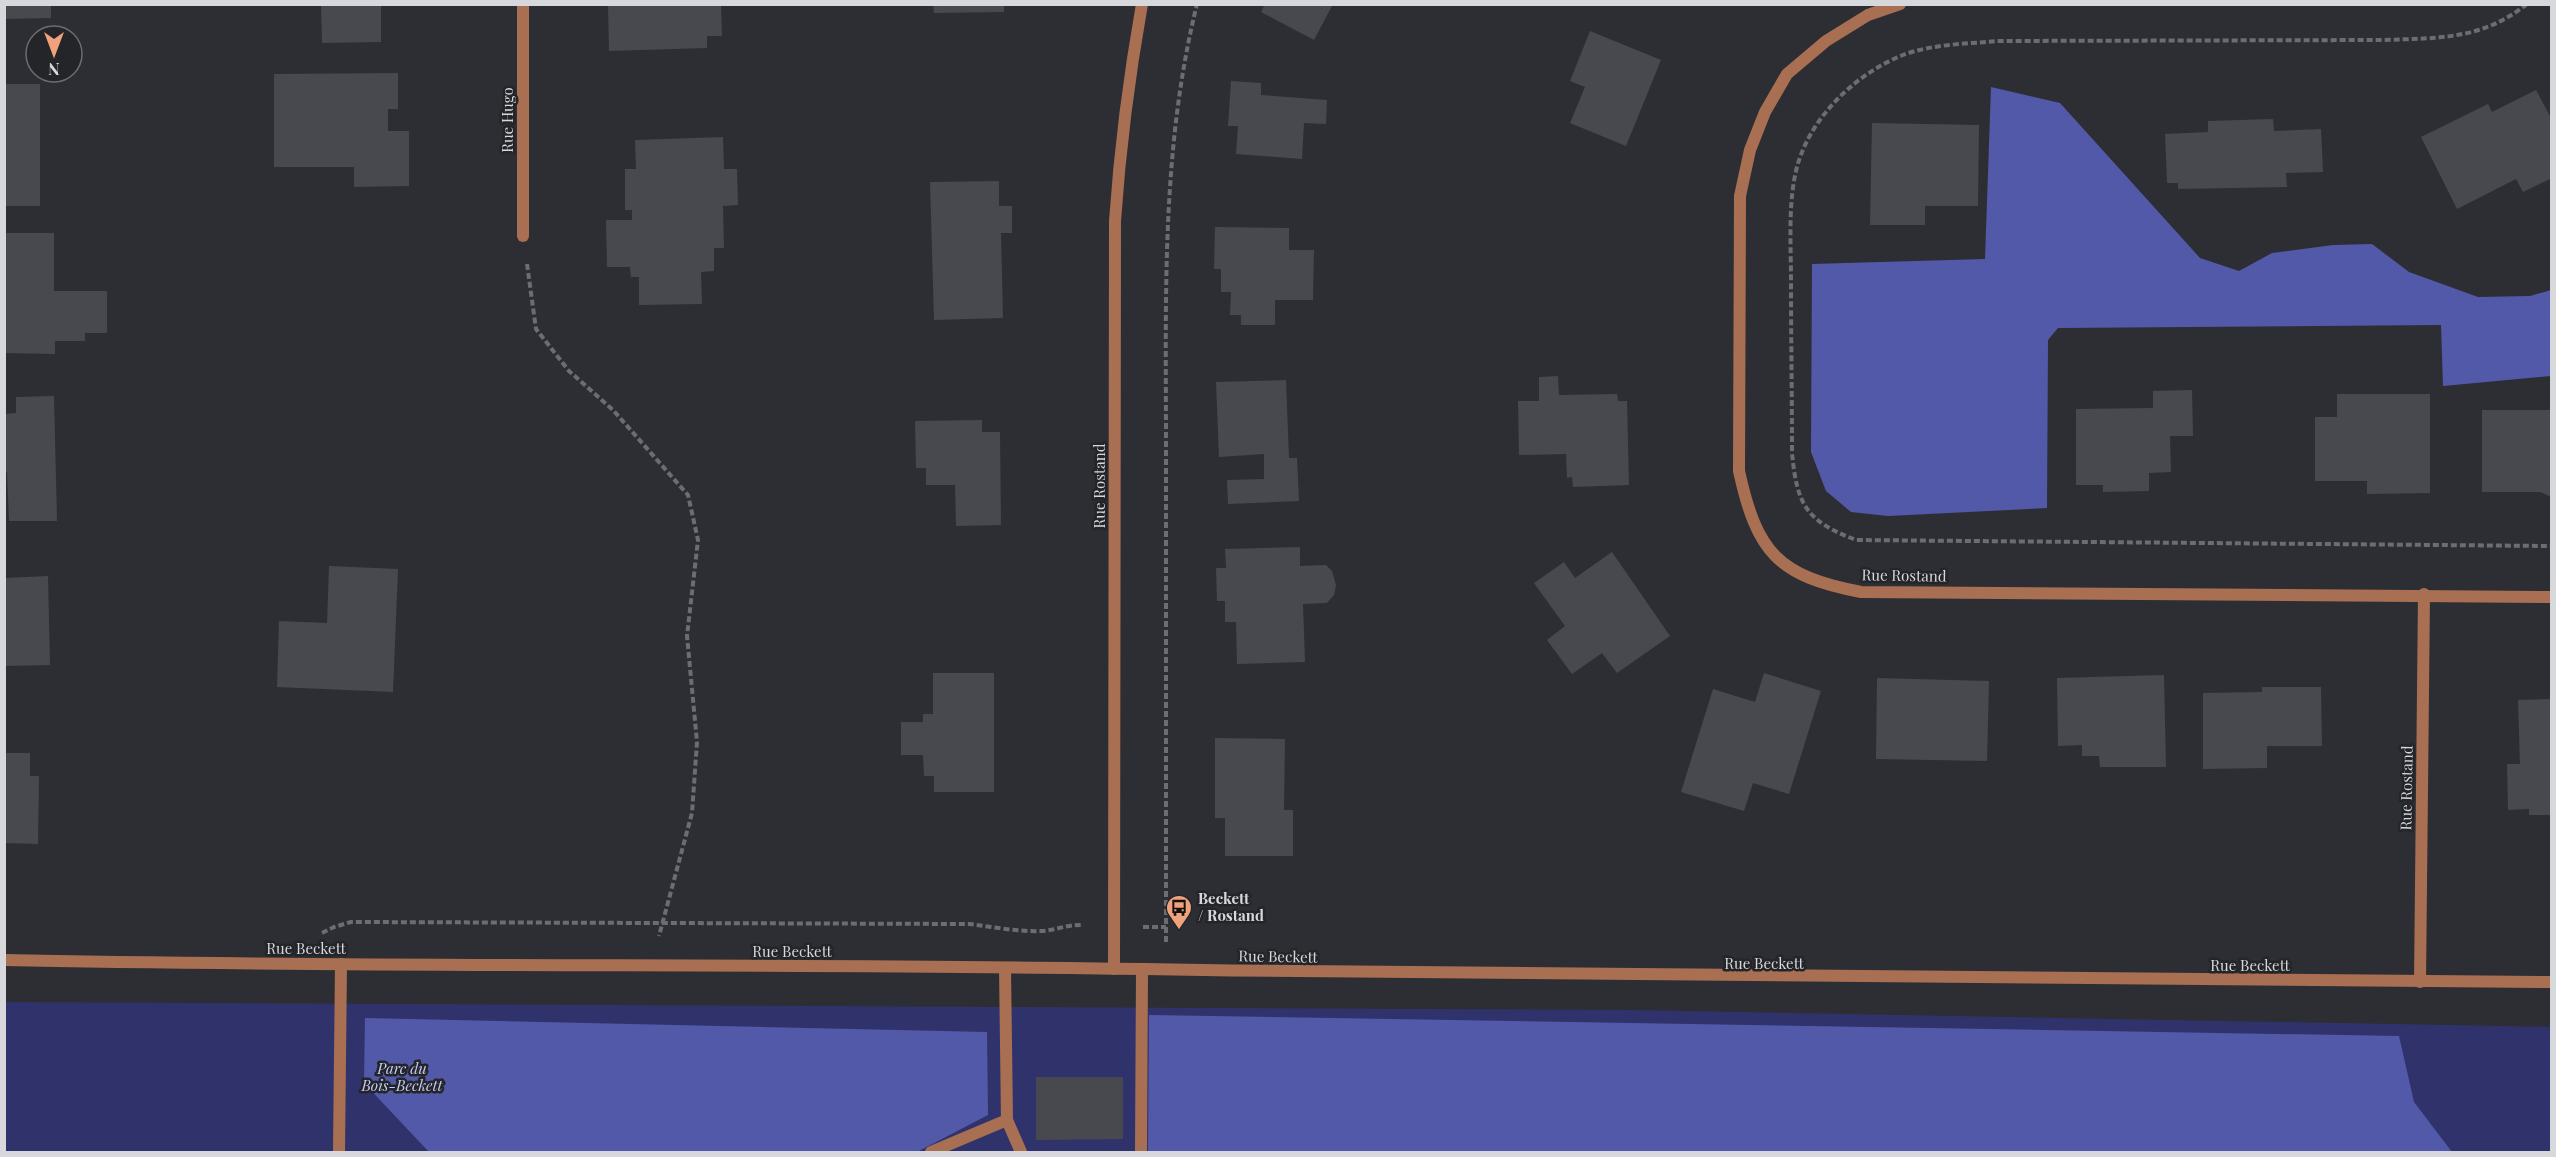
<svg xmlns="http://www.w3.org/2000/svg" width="2556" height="1157" font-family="'Playfair Display',serif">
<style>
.green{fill:#30336b}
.forest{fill:#5359a9}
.building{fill:#48494e}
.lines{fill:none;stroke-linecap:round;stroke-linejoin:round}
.path{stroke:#6c6d71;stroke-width:4;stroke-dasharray:6 3;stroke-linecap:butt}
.lane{stroke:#a96f53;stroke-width:12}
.street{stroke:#a96f53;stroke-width:12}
.labels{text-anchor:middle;stroke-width:5;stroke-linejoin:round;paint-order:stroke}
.street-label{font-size:15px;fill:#d7d8db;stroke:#242529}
.poi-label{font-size:15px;font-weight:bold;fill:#d7d8db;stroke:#242529;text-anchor:start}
.park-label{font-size:15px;font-style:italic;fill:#c4ccf8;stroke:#242529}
</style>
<rect width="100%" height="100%" fill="#2d2e33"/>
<path class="green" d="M5 1002 1633 1010 2551 1027V1152H5Z"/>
<g class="forest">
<path d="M1991 87 2060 103 2200 258 2239 271 2272 253 2333 245 2372 244 2409 272 2478 297 2530 296 2551 290V376L2443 386 2441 325 2058 328 2048 340 2047 508 1888 516 1851 512 1826 491 1811 452 1812 264 1985 259Z"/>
<path d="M1149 1015 2399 1036 2414 1102 2452 1152H1148Z"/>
<path d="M365 1018 987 1032 988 1115 917 1152H429L364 1083Z"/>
</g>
<g class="building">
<path d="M4 4H51V18L4 19Z"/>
<path d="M321 4H381V42L322 43Z"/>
<path d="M608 4H721L722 36H707V48L609 51Z"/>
<path d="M933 4H1004V12L934 13Z"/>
<path d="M1265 4H1333L1314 40 1261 12Z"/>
<path d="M1590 31 1661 60 1626 146 1570 123 1585 87 1570 81Z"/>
<path d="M398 73V109H388V131H409V186L354 187V167H274V74Z"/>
<path d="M1231 81 1261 83V95L1327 100 1326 124 1304 123 1302 159 1236 154 1238 126H1228Z"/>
<rect x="4" y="84" width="36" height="122"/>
<path d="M2536 90 2552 120V178L2523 192 2516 179 2457 209 2421 137 2488 104 2492 112Z"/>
<path d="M2273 119 2274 131 2321 129 2323 172 2286 173 2287 187 2178 189V183H2167L2165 134 2208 132V121Z"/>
<path d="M1872 123 1979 125 1978 206H1925V225H1870Z"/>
<path d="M723 137 724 169H737L738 205 723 206 724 248H714V271L701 272 702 304 639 305V277H631L630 267H607L606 220H632V210H625V169H636L635 140Z"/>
<path d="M999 181V206H1012V233H1001L1003 318 934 320 930 182Z"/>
<path d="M1215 227 1289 228V250H1314L1313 300H1275V325H1241V315H1230L1231 292H1221V269H1214Z"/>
<path d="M4 233H54V291H107V333H85V341H55V354L4 353Z"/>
<path d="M1558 376 1559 395 1617 394 1618 401H1627L1629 485 1573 487 1572 477 1567 478 1566 454 1519 455 1518 401H1539V377Z"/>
<path d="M1286 380 1289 458H1297L1299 501 1228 504 1227 480 1264 479V454L1219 457 1216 382Z"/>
<path d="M2192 390 2193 436H2170L2171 472 2149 473V491L2103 492V485H2076V409L2153 408V391Z"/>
<path d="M2337 394H2430V493L2367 494V481H2315V417H2337Z"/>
<path d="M54 396 57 521H9L7 472H4V414L16 413V397Z"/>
<path d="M2482 410H2552V497L2540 492H2482Z"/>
<path d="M982 420V432H1000L1001 525 956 526 955 485H926V468H916L915 421Z"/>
<path d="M1300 547V566L1326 565 1332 571 1336 585 1334 595 1327 603 1303 604 1305 662 1237 664 1236 622H1225V601H1217L1216 568H1226L1225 549Z"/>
<path d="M1612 552 1670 636 1617 673 1602 653 1572 674 1547 640 1565 626 1534 583 1564 562 1575 578Z"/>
<path d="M329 566 398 569 393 692 277 687 279 621 327 623Z"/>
<path d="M48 576 50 665 4 666V578Z"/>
<path d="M933 673H994V792H934V776H924L923 755H901V722H923V714H933Z"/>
<path d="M1764 673 1821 691 1789 794 1753 783 1744 811 1681 792 1713 689 1755 702Z"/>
<path d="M2164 675 2166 767H2100L2099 756H2082V745L2058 746 2057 678Z"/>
<path d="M1877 678 1989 681 1987 761 1876 759Z"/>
<path d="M2262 687H2321L2322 746H2267V768L2203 769V693L2262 692Z"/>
<path d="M2552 699V815H2529V809L2508 810 2507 764H2520L2518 700Z"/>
<path d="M1215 738 1285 739 1284 810H1293V856H1225V818H1215Z"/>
<path d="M4 753H30V776H39L38 844 4 843Z"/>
<path d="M1036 1077H1123V1139L1036 1140Z"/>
</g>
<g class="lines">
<g class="path">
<path d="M2527 4C2482 40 2438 38 2383 40L1997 41C1966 44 1932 44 1903 55 1855 74 1808 119 1796 171 1788 205 1791 246 1791 280 1791 338 1792 395 1792 453 1797 505 1806 521 1856 540L2552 546"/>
<path d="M527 264 536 329 569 371 613 410 688 495 698 540 687 636 697 742 692 813 659 936"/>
<path d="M1143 927H1166"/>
<path d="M322 933 334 927 351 922 970 924C993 927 1018 932 1042 931 1057 930 1068 924 1084 925"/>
<path d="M1166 942C1166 777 1166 611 1166 446 1166 298 1161 149 1197 4"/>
</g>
<g class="lane">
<path d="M1007 1120 1021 1152"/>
<path d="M339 1152 341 964"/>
<path d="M931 1152 1007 1120 1005 968"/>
<path d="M1141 1152 1142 969"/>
</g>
<g class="street">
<path d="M1900 4 1868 15 1826 41 1787 74 1765 112 1750 150 1740 196 1739 471C1757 553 1778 576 1861 592L2552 597"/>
<path d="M523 236V4"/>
<path d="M4 960C384 968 764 963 1144 969 1613 977 2082 981 2552 982"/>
<path d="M1114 969 1115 221C1120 148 1129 77 1142 4"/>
<path d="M2420 982 2424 594"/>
</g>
</g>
<defs>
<symbol id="bus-pin" viewBox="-11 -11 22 30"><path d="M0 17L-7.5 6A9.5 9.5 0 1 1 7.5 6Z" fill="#f1a17b" stroke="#242529"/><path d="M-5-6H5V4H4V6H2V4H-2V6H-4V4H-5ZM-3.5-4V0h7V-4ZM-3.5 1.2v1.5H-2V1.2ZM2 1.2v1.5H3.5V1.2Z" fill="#111"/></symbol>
</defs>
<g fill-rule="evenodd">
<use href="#bus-pin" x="1164" y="893" width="30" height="40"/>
</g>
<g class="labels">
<g class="street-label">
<text transform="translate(508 120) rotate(-90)" y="5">Rue Hugo</text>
<text transform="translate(1100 486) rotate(-90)" y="5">Rue Rostand</text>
<text transform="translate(1904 576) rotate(1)" y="5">Rue Rostand</text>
<text transform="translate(2407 788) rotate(-89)" y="5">Rue Rostand</text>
<text x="306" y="954">Rue Beckett</text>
<text x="792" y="957">Rue Beckett</text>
<text transform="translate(1278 957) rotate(1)" y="5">Rue Beckett</text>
<text x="1764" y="969">Rue Beckett</text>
<text x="2250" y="971">Rue Beckett</text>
</g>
<g class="poi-label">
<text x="1198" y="904">Beckett<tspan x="1198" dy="17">/ Rostand</tspan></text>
</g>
<g class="park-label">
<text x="402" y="1074">Parc du<tspan x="402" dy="17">Bois-Beckett</tspan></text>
</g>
</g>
<rect width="2556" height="1157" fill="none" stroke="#d7d8db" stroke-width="12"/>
<g transform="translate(54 54) rotate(180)"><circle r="28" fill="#242529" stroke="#6c6d70" stroke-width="1.5"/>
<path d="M0-4.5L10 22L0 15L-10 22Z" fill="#f1a17b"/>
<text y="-9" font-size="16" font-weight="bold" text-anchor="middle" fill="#d7d8db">N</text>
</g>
</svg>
